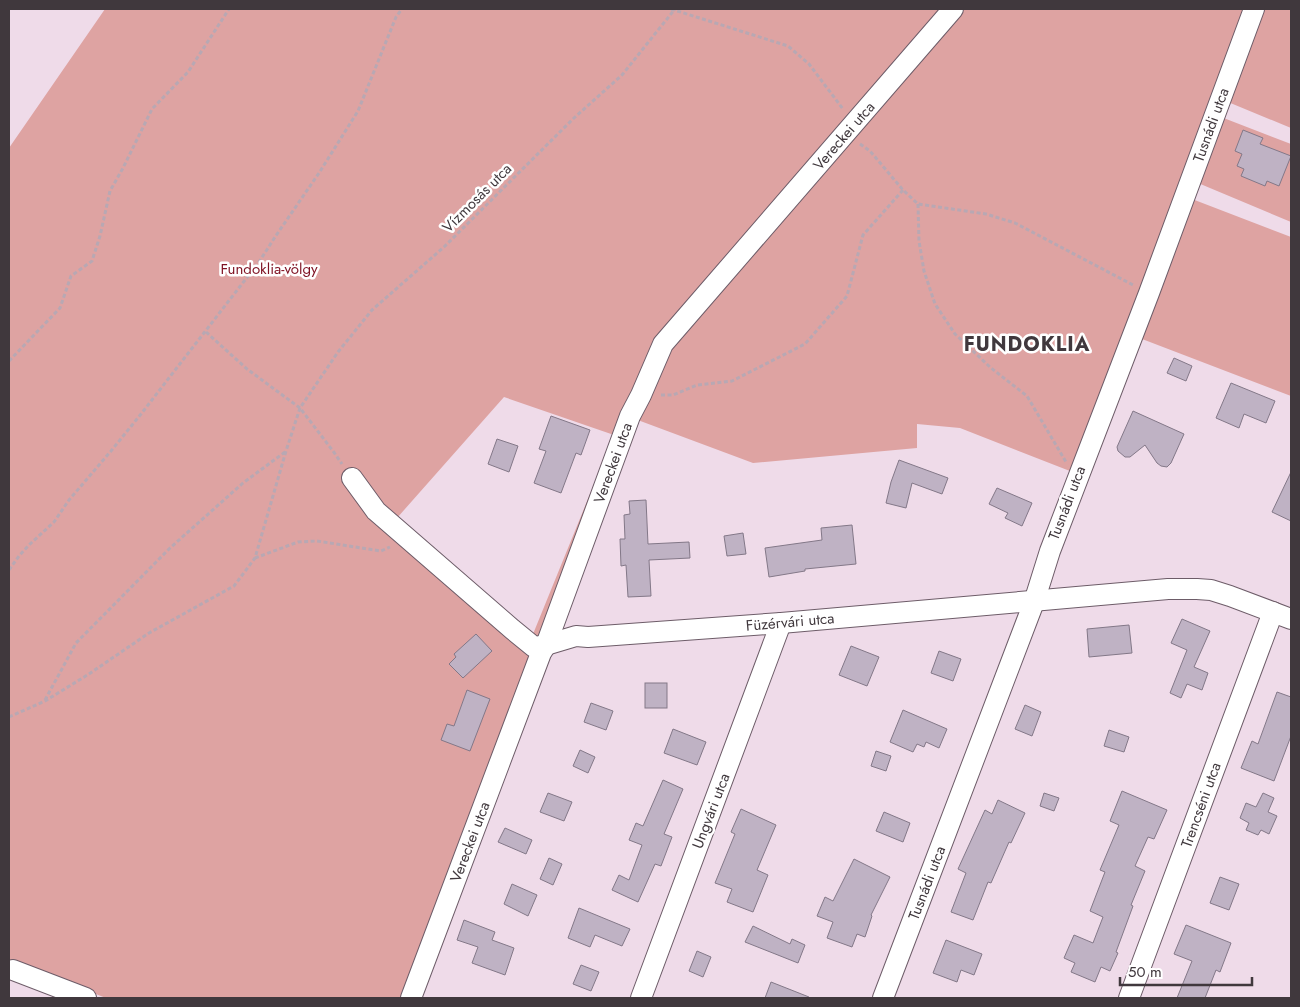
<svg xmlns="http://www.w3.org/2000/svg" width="1300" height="1007" font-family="Jost,sans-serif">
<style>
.green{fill:#dea3a2;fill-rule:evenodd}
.building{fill:#bfb2c4;stroke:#837888}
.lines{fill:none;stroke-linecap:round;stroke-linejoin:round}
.minor-casing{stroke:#6d5c68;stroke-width:22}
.path{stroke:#b8a8b3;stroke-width:3;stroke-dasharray:4 2.5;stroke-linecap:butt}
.minor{stroke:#fff;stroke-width:20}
.labels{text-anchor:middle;stroke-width:5;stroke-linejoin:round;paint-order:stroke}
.street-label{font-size:15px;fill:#40383d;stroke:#fff}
.park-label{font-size:15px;fill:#7f1223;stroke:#fff}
.district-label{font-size:20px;font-weight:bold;letter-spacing:1px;fill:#40383d;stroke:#fff}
</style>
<rect width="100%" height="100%" fill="#efdbe9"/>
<path class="green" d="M105 9H1291V128L1228 102 1221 117 1291 144V222L1198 183 1192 199 1291 237V396L1129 334 1075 473 960 428 917 424V448L753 463 635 419 406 998H106L9 960V148ZM504 397 614 435 531 639 397 518Z"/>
<g class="building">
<path d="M1243 130 1263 138 1260 144 1291 156 1279 186 1267 181 1265 186 1241 176 1244 169 1237 166 1242 154 1235 151Z"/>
<path d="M1174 358 1192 366 1186 381 1167 373Z"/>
<path d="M1231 383 1275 401 1266 423 1244 414 1239 428 1216 418Z"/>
<path d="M1133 411 1184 434 1171 463 1167 467 1161 466 1157 463 1145 445 1130 457H1125L1118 451 1117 447Z"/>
<path d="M551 416 590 430 581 455 576 453 561 493 534 483 546 451 539 449Z"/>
<path d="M497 439 518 446 509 472 488 464Z"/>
<path d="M899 460 948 478 942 494 912 483 906 508 886 503 891 482Z"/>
<path d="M1291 472V521L1272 512Z"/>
<path d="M997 488 1032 503 1022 526 1005 518 1008 513 989 504Z"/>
<path d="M646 500 648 544 689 542 690 558 649 560 651 596 628 597 626 565 621 566 620 539H625L624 515 630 514 629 501Z"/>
<path d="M852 525 856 564 805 569V571L769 577 765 548 822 540 821 528Z"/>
<path d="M743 533 746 554 727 556 724 536Z"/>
<path d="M1182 619 1210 631 1194 667 1208 673 1202 690 1187 684 1181 698 1170 693 1187 650 1171 643Z"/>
<path d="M1129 625 1132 653 1089 657 1087 629Z"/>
<path d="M476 634 492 651 463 678 449 664 456 657 454 654Z"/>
<path d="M851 646 879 657 867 686 839 675Z"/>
<path d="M939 651 961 659 953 681 931 673Z"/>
<rect x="645" y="683" width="22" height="25"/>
<path d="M467 690 490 699 470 751 441 740 447 724 454 726Z"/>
<path d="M1277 692 1291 697V736L1274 781 1241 768 1252 741 1258 744Z"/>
<path d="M591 703 613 711 606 730 584 722Z"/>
<path d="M1025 705 1041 712 1032 736 1015 729Z"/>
<path d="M903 710 947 729 939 748 926 742 924 747 917 744 913 752 890 742Z"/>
<path d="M673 729 706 742 697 765 664 753Z"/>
<path d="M1109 730 1129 737 1124 752 1104 746Z"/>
<path d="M580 750 595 757 588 773 573 766Z"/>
<path d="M876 751 891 756 886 771 871 766Z"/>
<path d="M663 780 683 789 664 834 672 837 661 866 655 864 638 902 612 890 619 875 629 880 642 845 629 840 636 823 643 826Z"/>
<path d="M1122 791 1167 810 1154 839 1148 837 1135 866 1145 871 1131 905 1133 906 1116 952 1118 953 1110 971 1101 967 1095 982 1071 972 1075 963 1064 958 1074 935 1093 943 1103 917 1090 911 1105 872 1100 870 1119 825 1110 821Z"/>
<path d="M548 793 572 802 564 821 540 812Z"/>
<path d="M1044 793 1059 798 1054 811 1040 806Z"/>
<path d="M1263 793 1274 798 1268 812 1277 816 1269 834 1261 830 1258 835 1246 830 1249 823 1240 818 1246 803 1256 807Z"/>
<path d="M998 800 1025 813 1011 843 1009 842 991 883 988 882 973 920 951 912 966 873 958 869 985 810 992 814Z"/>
<path d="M741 809 776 825 757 870 768 875 753 912 727 902 732 889 715 883 735 834 731 832Z"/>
<path d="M884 812 910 823 903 842 876 831Z"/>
<path d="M505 828 532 840 526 854 498 842Z"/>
<path d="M549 858 562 864 553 885 540 879Z"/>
<path d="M854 859 890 877 871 915 872 916 865 937 857 934 852 947 827 938 833 922 817 916 825 897 833 901Z"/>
<path d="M1220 877 1239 884 1229 910 1210 903Z"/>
<path d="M512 884 537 895 528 916 504 904Z"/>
<path d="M579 908 630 929 622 946 595 935 590 947 568 938Z"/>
<path d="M464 920 495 932 492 940 514 948 505 975 472 963 478 947 457 940Z"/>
<path d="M1186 925 1231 943 1220 972 1216 970 1205 998H1177L1192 961 1174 954Z"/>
<path d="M753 926 790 944 792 939 805 945 798 963 745 942Z"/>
<path d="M946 940 982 954 974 975 961 970 957 982 933 973Z"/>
<path d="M697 951 711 957 703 977 689 971Z"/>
<path d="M581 965 599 972 591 991 573 984Z"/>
<path d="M771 982 809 997V998H765Z"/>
</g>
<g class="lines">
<defs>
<g id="minor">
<path d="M352 478 376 511 512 629 534 647 546 645 576 636 588 637 781 623 1168 589H1197L1211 590 1230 596 1291 619"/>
<path d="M13 970 86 998"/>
<path d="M411 998 541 653 546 645 630 416 641 395 663 344 953 9"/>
<path d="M641 998 781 623"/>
<path d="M883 998 1034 602 1050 551 1149 293 1254 9"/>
<path d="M1129 998 1273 612"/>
</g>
</defs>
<use href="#minor" class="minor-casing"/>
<g class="path">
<path d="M671 9 788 46 809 64 843 109"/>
<path d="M860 144 870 151 903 190 918 204 986 214 1015 223 1133 285"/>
<path d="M918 204 919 241 924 271 935 304 955 334 991 368 1027 396 1066 462"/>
<path d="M206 332 247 369 300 408 333 451 342 464"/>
<path d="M9 361 60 308 71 276 92 261 100 236 110 191 123 168 152 109 188 72 229 9"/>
<path d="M661 395H673L697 385 732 381 805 344 847 296 863 235 903 190"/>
<path d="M255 558 298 542 317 541 381 551 390 547"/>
<path d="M9 570 19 556 29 545 54 522 69 500 111 451 141 414 259 262 275 237 319 173 358 111 396 17 402 9"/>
<path d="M45 700 76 643 170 548 243 483 285 452"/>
<path d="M9 717 45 701 89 674 149 633 234 586 255 558 286 451 300 408 338 352 372 310 444 247 574 118 622 75 675 9"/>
</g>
<use href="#minor" class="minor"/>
</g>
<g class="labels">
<g class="street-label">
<text transform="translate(1211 125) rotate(-70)" y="5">Tusnádi utca</text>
<text transform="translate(844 136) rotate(-49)" y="5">Vereckei utca</text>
<text transform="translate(477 198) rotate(-45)" y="5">Vízmosás utca</text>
<text transform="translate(613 463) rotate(-70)" y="5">Vereckei utca</text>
<text transform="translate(1067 503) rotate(-69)" y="5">Tusnádi utca</text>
<text transform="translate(790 622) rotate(-5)" y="5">Füzérvári utca</text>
<text transform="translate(1201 805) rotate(-70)" y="5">Trencséni utca</text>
<text transform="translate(711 811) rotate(-69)" y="5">Ungvári utca</text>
<text transform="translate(470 842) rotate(-69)" y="5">Vereckei utca</text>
<text transform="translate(927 883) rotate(-69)" y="5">Tusnádi utca</text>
</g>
<g class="park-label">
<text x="269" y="274">Fundoklia-völgy</text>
</g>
<g class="district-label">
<text x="1027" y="351">FUNDOKLIA</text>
</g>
</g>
<rect width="1300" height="1007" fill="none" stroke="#40383d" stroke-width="20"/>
<path d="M1120 977v8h132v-8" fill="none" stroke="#40383d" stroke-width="2.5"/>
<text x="1128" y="977" font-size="15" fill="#40383d" stroke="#ffffff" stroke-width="4" paint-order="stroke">50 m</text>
</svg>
